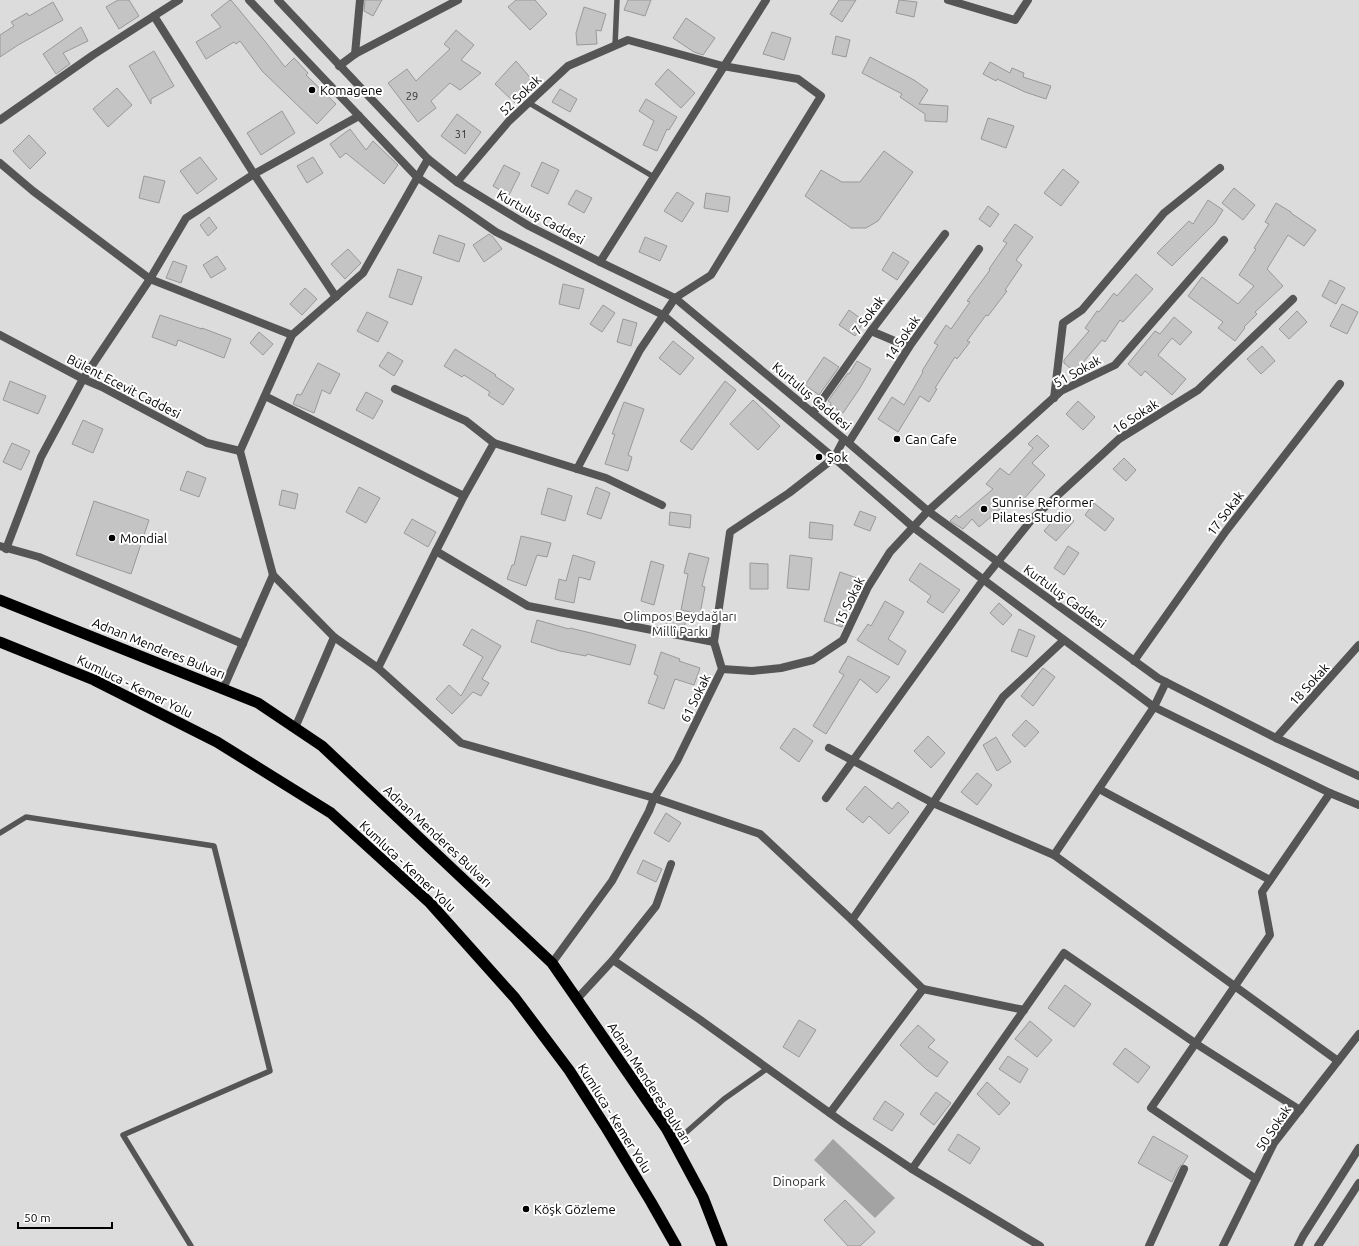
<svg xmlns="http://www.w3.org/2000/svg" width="1359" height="1246" font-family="Ubuntu,sans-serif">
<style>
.green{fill:#dcdcdc}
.water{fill:#a3a3a3}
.building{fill:#c4c4c4;stroke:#999}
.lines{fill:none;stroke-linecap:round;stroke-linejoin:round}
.trunk-casing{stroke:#dbdbdb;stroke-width:12}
.service{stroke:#555;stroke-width:5.5}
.minor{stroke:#555;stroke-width:8}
.tertiary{stroke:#555;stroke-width:8}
.trunk{stroke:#000;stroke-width:11}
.poi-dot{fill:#000;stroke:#fff;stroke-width:1.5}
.labels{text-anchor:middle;stroke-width:4;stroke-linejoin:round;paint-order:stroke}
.number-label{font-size:11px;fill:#313131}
.poi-label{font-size:13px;fill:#000;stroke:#fff;text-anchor:start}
.street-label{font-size:13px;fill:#000;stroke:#fff}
.park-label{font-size:13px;fill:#333;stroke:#fff}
</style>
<rect width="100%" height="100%" fill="#fff"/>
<rect class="green" x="0" y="0" width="1359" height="1246"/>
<path class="water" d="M833 1139 895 1198 875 1218 814 1160Z"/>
<g class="building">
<path d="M118 0H129L139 16 119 29 106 7Z"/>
<path d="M230 0H231L264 40 285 67 294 58 308 73 306 75 336 104 317 124 262 71 240 41 236 44 234 42 206 59 196 42 221 27 211 15Z"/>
<path d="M365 0H382L373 16 364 11Z"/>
<path d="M516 0H535L547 14 530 30 508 7Z"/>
<path d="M628 0H651L645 16 624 10Z"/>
<path d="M839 0H856L842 22 830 14Z"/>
<path d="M899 0 917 2 914 17 896 13Z"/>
<path d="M53 2 63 20 18 45 0 57V35L14 26 11 22 27 13 29 16Z"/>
<path d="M584 7 606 14 601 31 596 30 597 44 577 45 576 33Z"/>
<path d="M686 18 715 38 703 55 694 52 673 38Z"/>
<path d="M81 27 88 41 63 53 70 64 56 74 43 54Z"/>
<path d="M456 30 474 45 461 60 481 73 460 90 450 83 431 101 436 108 418 122 388 83 407 69 416 81 450 49 444 44Z"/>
<path d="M772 32 791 38 784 60 763 54Z"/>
<path d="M836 36 850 40 846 57 832 54Z"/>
<path d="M154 51 174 86 151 99V104L129 66Z"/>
<path d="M870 57 914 80 928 90 919 104 948 106 947 122 925 121V114L900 97 902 94 862 73Z"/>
<path d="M516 61 533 81 515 103 495 84Z"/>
<path d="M990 62 1010 73 1012 68 1024 73 1023 77 1051 86 1046 99 1025 92 997 79 996 81 983 74Z"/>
<path d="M668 69 695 93 681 108 655 84Z"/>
<path d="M117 88 132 105 108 127 93 109Z"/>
<path d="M560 89 577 99 570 112 552 102Z"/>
<path d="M646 99 677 117 669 130 667 129 657 151 643 145 654 121 639 111Z"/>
<path d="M282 111 295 133 261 155 247 133Z"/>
<path d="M457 114 481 132 465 154 441 136Z"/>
<path d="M988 118 1014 126 1006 148 981 139Z"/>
<path d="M350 129 366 150 373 141 398 165 384 184 346 153 340 158 330 144Z"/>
<path d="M29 135 46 153 30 169 13 151Z"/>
<path d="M884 151 913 172 878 221 866 228H851L805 196 821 170 842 182H860Z"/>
<path d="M200 157 217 179 197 194 180 171Z"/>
<path d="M313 157 323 173 307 183 297 166Z"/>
<path d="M542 162 559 170 548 194 531 186Z"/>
<path d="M504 165 520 173 509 195 493 186Z"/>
<path d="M1063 169 1079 182 1061 206 1044 193Z"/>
<path d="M144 176 165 181 159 203 139 198Z"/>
<path d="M1234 188 1255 205 1243 220 1222 203Z"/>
<path d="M576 190 592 198 584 213 568 204Z"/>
<path d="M677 192 694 203 682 222 664 211Z"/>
<path d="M706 193 730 197 728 212 704 208Z"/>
<path d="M1208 200 1223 210 1215 223 1172 266 1157 253 1189 221 1193 224Z"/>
<path d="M1276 203 1291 212V213L1316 230 1304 246 1288 235 1267 269 1283 286 1255 312 1257 314 1244 327 1245 328 1235 341 1218 328 1223 322 1188 296 1202 277 1238 304 1254 286 1239 275 1256 249 1254 248 1269 224 1265 222Z"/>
<path d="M988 206 999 214 990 227 979 219Z"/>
<path d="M209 217 217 228 208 236 200 225Z"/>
<path d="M1015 224 1033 237 1016 260 1022 265 1005 290 1007 291 988 316 986 315 967 341 970 342 957 359 955 357 935 388 937 389 929 402 920 396 898 432 878 419 892 397 904 405 923 372 922 371 938 345 934 343 946 325 951 329 970 302 967 301 990 270 989 269 1007 243 1003 241Z"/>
<path d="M489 234 493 237 502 249 484 262 473 245Z"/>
<path d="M439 235 465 244 459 262 433 253Z"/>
<path d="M645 237 667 246 660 261 639 252Z"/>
<path d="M348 249 361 263 345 279 331 264Z"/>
<path d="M893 252 909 262 897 280 882 270Z"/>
<path d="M217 256 226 269 211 278 203 265Z"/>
<path d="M173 261 187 266 181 283 166 278Z"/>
<path d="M398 269 422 277 412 305 389 297Z"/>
<path d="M1136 274 1153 289 1123 322 1120 320 1105 342 1102 340 1075 372 1064 363V360L1089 331 1085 328 1097 311 1099 312 1114 293 1117 296Z"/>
<path d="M1330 280 1345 288 1336 304 1322 296Z"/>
<path d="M563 284 584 289 579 309 559 304Z"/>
<path d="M305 288 317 299 302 315 290 304Z"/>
<path d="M1342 304 1358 312 1347 334 1330 326Z"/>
<path d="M603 305 615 313 602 332 590 324Z"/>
<path d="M849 310 864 321 855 336 839 325Z"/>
<path d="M1297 311 1307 322 1289 339 1279 329Z"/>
<path d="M367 312 388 322 378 342 357 331Z"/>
<path d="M160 315 202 329V328L231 339 224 358 178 340 176 346 152 337Z"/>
<path d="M1174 317 1192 332 1180 345 1172 338 1158 355 1186 379 1172 395 1145 371 1141 376 1128 364 1155 331 1160 334Z"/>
<path d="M623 319 637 323 631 346 617 342Z"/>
<path d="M259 332 273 344 263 355 250 343Z"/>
<path d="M673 341 694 358 680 375 659 358Z"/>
<path d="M1262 346 1275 361 1261 374 1247 359Z"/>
<path d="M455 349 496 375 495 376 514 389 503 405 488 395 490 392 464 375 462 377 444 366Z"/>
<path d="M388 352 403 361 394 376 379 366Z"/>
<path d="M824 357 839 367 819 395 805 385Z"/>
<path d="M857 361 871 369 860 388 843 413 830 405 831 403 828 401 848 373 849 374Z"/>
<path d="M318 363 340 374 330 394 322 390 314 413 293 404 297 394 301 395Z"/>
<path d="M10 381 46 396 38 414 3 400Z"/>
<path d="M725 381 736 390 692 450 680 441Z"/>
<path d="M366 392 383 401 373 419 356 410Z"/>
<path d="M753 400 780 426 758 450 730 424Z"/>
<path d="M1078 401 1095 417 1083 430 1066 414Z"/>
<path d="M624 402 644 409 628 455 632 457 628 471 605 464 615 434H612Z"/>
<path d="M83 420 103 429 93 453 72 444Z"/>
<path d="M1037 435 1049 446 1032 463 1045 475 1016 508 1008 502 979 527 972 519 963 529 950 521 956 515 959 518 993 489 986 484 1000 468 1009 475 1033 448 1028 444Z"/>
<path d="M12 443 30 451 21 470 3 462Z"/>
<path d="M1124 458 1136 470 1126 481 1113 469Z"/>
<path d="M187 471 206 478 199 497 180 490Z"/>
<path d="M359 487 380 498 366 523 346 512Z"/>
<path d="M596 487 610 493 601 519 587 514Z"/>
<path d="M548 488 572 496 565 521 541 514Z"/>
<path d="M282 490 298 494 295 509 279 505Z"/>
<path d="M94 501 149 520 131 574 76 555Z"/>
<path d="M1094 503 1114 519 1105 531 1085 515Z"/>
<path d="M1062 510 1074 521 1056 541 1044 531Z"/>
<path d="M860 511 876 517 870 531 854 525Z"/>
<path d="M670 512 691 515 690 528 669 525Z"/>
<path d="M412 519 436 532 428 547 404 533Z"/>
<path d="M810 522 833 525 832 540 809 538Z"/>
<path d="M521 536 551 543 547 557 537 555 526 586 507 579 512 565H514Z"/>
<path d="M1068 546 1079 553 1064 575 1054 568Z"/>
<path d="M689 553 709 558 702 586 705 587 700 614 681 610 688 574 684 573Z"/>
<path d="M573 555 595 562 590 580 579 577 574 603 555 599 559 579 566 581Z"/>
<path d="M790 555 812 558 809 590 787 588Z"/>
<path d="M651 561 664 565 654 605 641 601Z"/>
<path d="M750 563 768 564V589H750Z"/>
<path d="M920 563 960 590 943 613 927 602 931 596 909 580Z"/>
<path d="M840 572 857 578 842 627 824 621Z"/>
<path d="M885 601 904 612 888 639 906 651 898 665 857 640 868 624 871 626Z"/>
<path d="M999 603 1012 615 1003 625 990 613Z"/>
<path d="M668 615 686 618 684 630 666 627Z"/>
<path d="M537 620 569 629 570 628 591 633 636 645 630 665 587 654 586 656 560 651 531 642Z"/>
<path d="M472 629 501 646 482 679 489 683 481 696 473 692 452 714 436 699 449 685 461 696 483 657 463 645Z"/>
<path d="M1019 629 1035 636 1027 657 1011 651Z"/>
<path d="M661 652 680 659 679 661 700 668 694 685 675 679 664 709 648 703 658 676 654 674Z"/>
<path d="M848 656 890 677 877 693 860 679 826 734 813 726 844 675 839 672Z"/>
<path d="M1043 668 1055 677 1033 706 1021 696Z"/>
<path d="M1026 720 1039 732 1025 747 1012 735Z"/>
<path d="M794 728 813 741 799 762 780 748Z"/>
<path d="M928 736 945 753 931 768 914 751Z"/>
<path d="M996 737 1011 762 997 771 983 745Z"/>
<path d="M977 773 992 785 977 805 961 792Z"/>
<path d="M865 786 892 809 898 802 909 812 889 834 869 816 863 823 846 809Z"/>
<path d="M666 813 681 823 669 842 654 833Z"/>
<path d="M643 860 662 869 656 882 637 873Z"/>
<path d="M1065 985 1091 1004 1074 1027 1048 1008Z"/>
<path d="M799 1020 816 1030 799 1057 783 1047Z"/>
<path d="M1030 1021 1052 1040 1037 1057 1015 1039Z"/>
<path d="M918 1025 935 1040 928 1047 948 1062 937 1077 927 1070 900 1045Z"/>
<path d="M1125 1048 1150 1067 1138 1083 1113 1064Z"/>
<path d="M1008 1056 1028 1069 1020 1083 999 1069Z"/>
<path d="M987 1082 1010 1103 999 1115 977 1094Z"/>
<path d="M936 1092 951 1103 934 1125 920 1114Z"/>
<path d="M885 1101 904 1114 892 1131 873 1119Z"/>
<path d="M958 1134 980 1148 970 1164 948 1150Z"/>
<path d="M1153 1136 1188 1156 1183 1164 1179 1167 1172 1182 1138 1163Z"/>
<path d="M845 1200 875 1232 860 1246H848L824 1220Z"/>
</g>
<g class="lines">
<defs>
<g id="trunk">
<path d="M0 600 258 703 322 746 552 963 666 1128 703 1197 722 1246"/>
<path d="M0 642 94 680 217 742 331 813 430 903 515 998 569 1070 605 1126 651 1202 676 1246"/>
</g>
</defs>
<use href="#trunk" class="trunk-casing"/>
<g class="service">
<path d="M615 46 617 0"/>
<path d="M529 103 654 177"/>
<path d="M0 833 26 817 214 846 270 1071 123 1135 191 1246"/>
<path d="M674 1143 724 1099 768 1068"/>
</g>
<g class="minor">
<path d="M948 0 1015 20 1028 0"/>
<path d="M154 16 254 174 336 297"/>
<path d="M355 54 360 0"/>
<path d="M339 66 355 54 458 0"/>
<path d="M0 120 93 55 179 0"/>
<path d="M0 163 33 191 150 279 292 335"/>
<path d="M457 182 509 121 568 66 628 40 723 66 798 79 821 96 711 275 675 298 640 350 577 469"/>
<path d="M600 262 766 0"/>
<path d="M871 331 909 347"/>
<path d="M0 335 83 379 102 387 207 443 240 451"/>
<path d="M395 389 466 421 494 443"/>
<path d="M265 396 464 496"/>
<path d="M1054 398 1063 323 1082 310 1164 213 1220 168"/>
<path d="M813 413 871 331 945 234"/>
<path d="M849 442 909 347 979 249"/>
<path d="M0 546 39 557 243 644"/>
<path d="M6 549 41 457 83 379 150 279 186 218 254 174 359 116"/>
<path d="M436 551 464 496 494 443 606 478 662 505"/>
<path d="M273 575 334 637 378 668 436 551 528 606 714 642"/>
<path d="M1064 640 1003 697 933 803 1054 855 1154 707"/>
<path d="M1134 661 1226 531 1340 384"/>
<path d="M378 668 461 743 654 798 760 834 852 920 923 989"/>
<path d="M722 669 752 671 781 668 813 660 843 640 868 587 890 552 928 511 1061 391 1115 365 1224 240"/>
<path d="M223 689 273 575 240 451 292 335 363 273 428 159"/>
<path d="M295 728 334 637"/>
<path d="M1276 738 1359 645"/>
<path d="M829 748 933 803 852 920"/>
<path d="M1099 789 1270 880"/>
<path d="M826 798 983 580 1033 518 1119 439 1198 390 1293 299"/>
<path d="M1054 855 1338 1061"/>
<path d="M613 960 699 1019 845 1124 912 1169 1040 1246"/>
<path d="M552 963 612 881 649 811 654 798 677 761 722 669 714 642 730 532 789 493 834 458 844 439"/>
<path d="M577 999 613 960 656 906 671 864"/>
<path d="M830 1113 923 989 1024 1010"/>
<path d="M912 1169 1064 953 1198 1045 1300 1110"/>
<path d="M1256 1179 1151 1108 1270 935 1262 892 1330 793"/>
<path d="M1149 1246 1184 1169"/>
<path d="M1223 1246 1274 1143 1359 1034"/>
</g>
<g class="tertiary">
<path d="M249 0 417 177 496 232 663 315 834 458 913 527 1154 707 1330 793 1359 805"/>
<path d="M278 0 428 159 457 182 529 226 600 262 675 298 844 439 928 511 1158 678 1276 738 1359 776"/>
<path d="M1154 707 1166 682"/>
<path d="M1298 1246 1303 1236 1359 1148"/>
<path d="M1318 1246 1359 1183"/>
</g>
<use href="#trunk" class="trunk"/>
</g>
<g class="poi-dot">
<circle cx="312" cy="90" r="4"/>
<circle cx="897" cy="439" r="4"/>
<circle cx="819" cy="457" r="4"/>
<circle cx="984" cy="509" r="4"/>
<circle cx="112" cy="538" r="4"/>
<circle cx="526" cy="1209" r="4"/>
</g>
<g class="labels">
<g class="number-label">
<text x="412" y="100">29</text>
<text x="461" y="138">31</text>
</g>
<g class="poi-label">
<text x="320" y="95">Komagene</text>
<text x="905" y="444">Can Cafe</text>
<text x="827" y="462">Şok</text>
<text x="992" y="507">Sunrise Reformer<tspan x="992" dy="15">Pilates Studio</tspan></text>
<text x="120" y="543">Mondial</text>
<text x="534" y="1214">Köşk Gözleme</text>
</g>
<g class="street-label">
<text transform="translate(520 95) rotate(-44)" y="5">52 Sokak</text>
<text transform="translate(541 217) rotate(29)" y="5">Kurtuluş Caddesi</text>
<text transform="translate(868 315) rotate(-53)" y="5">7 Sokak</text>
<text transform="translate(902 338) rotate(-56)" y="5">14 Sokak</text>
<text transform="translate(1077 371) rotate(-29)" y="5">51 Sokak</text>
<text transform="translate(124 386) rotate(27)" y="5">Bülent Ecevit Caddesi</text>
<text transform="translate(812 396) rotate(40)" y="5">Kurtuluş Caddesi</text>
<text transform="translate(1135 416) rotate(-33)" y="5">16 Sokak</text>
<text transform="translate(1225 513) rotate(-53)" y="5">17 Sokak</text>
<text transform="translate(1065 596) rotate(36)" y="5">Kurtuluş Caddesi</text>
<text transform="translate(849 601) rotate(-64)" y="5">15 Sokak</text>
<text transform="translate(159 648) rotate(22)" y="5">Adnan Menderes Bulvarı</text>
<text transform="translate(1309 684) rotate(-48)" y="5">18 Sokak</text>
<text transform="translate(135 686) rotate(26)" y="5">Kumluca - Kemer Yolu</text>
<text transform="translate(695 698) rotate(-64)" y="5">61 Sokak</text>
<text transform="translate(438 836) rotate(43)" y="5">Adnan Menderes Bulvarı</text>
<text transform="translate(408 866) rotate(43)" y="5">Kumluca - Kemer Yolu</text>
<text transform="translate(650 1083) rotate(57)" y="5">Adnan Menderes Bulvarı</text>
<text transform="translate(615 1118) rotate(58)" y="5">Kumluca - Kemer Yolu</text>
<text transform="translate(1273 1128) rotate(-56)" y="5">50 Sokak</text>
</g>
<g class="park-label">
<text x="680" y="621">Olimpos Beydağları<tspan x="680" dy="15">Millî Parkı</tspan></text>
<text x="799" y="1186">Dinopark</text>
</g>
</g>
<path d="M18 1222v6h94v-6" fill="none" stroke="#000000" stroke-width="2"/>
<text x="24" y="1222" font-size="12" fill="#000000" stroke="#ffffff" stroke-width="3" paint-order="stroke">50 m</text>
</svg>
